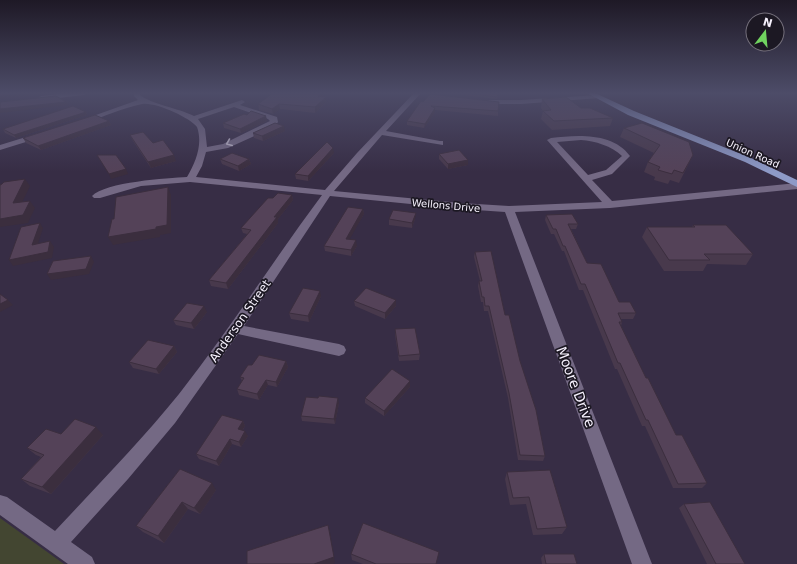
<svg xmlns="http://www.w3.org/2000/svg" width="797" height="564" font-family="'DejaVu Sans',sans-serif">
<style>
.green{fill:#434631}
.lines{fill:none;stroke-linecap:round;stroke-linejoin:round}
.street{fill:#746984;fill-rule:evenodd}
.primary{fill:#8e9ac7;fill-rule:evenodd}
.wall{fill:#48394c}
.shaded-wall{fill:#3b2e3e}
.building{fill:#544258;stroke:#3b2e3e}
.oneway{stroke:#c3bbcd}
.labels{text-anchor:middle;stroke-width:3.5;stroke-linejoin:round;paint-order:stroke}
.far-street-label{font-size:10px;fill:#f7f2fe;stroke:#1c1823}
.street-label{font-size:12px;fill:#f7f2fe;stroke:#1c1823}
.near-street-label{font-size:14px;fill:#f7f2fe;stroke:#1c1823}
</style>
<rect width="100%" height="100%" fill="#372d45"/>
<path class="green" d="M0 518 64 564H0Z"/>
<g class="lines">
<g class="street">
<path d="M67 93H87L84 95 41 100 38 98 41 96Z"/>
<path d="M134 93H140V95C151 104 178 108 194 116L242 100 245 102 240 105 277 117 278 122 274 127 228 148 206 152 202 166 196 177 325 190 357 153 414 93H421L386 131 440 141H443V145L382 135 334 191 461 203 509 206 602 202 547 140 551 138C576 135 613 132 630 156L612 174 592 180 612 201 797 183V189L610 208 515 212 652 564H632L505 212 461 209 330 196 244 326 339 344 344 346 346 350 344 354 339 356 238 334 175 423 128 479 71 542 92 557 95 564H68L0 515V495L7 497 55 531C97 486 140 442 179 394 229 330 273 261 322 195L190 182 141 186 100 198H94L92 196C105 182 168 178 187 177 196 162 203 144 197 127 190 117 153 101 142 104 123 108 104 116 86 123H83L79 121 138 100 134 96ZM234 107 268 119 270 121 223 144 207 147 205 129 198 119ZM581 140C595 141 612 146 622 156L606 170 588 175 557 142Z"/>
<path d="M597 95 600 97 599 98 521 104H483L480 102 483 100H521Z"/>
<path d="M39 133 43 135 42 137 0 150V145Z"/>
</g>
<path class="primary" d="M587 93H595L634 111 751 158 797 180V187L745 162 628 115Z"/>
</g>
<g class="wall">
<path d="M273 93H326L323 96 326 102 315 113 280 109 273 114 259 110 258 104Z"/>
<path d="M446 93H498L497 99Z"/>
<path d="M542 99 581 108 613 118 610 126 552 130 541 119 543 111 541 108Z"/>
<path d="M423 102 498 111V116L435 110V112L424 128 407 125V121Z"/>
<path d="M86 112 87 115 16 138 5 133 3 129Z"/>
<path d="M267 120 265 122 241 133 224 128 223 123Z"/>
<path d="M109 121 111 125 41 150 26 143 23 138Z"/>
<path d="M624 128 693 155 679 183 670 180 668 184 654 180 655 177 644 172 648 162 654 153 620 137Z"/>
<path d="M285 131 263 141 254 138 253 133Z"/>
<path d="M130 135 176 161 151 168 133 141Z"/>
<path d="M334 153 308 181 296 179 295 174Z"/>
<path d="M439 154 468 165 448 169 439 159Z"/>
<path d="M220 159H249L251 164 239 171 222 164Z"/>
<path d="M292 195 293 200 278 219V223L228 289 211 286 209 280 247 234 243 233 241 228 273 198Z"/>
<path d="M363 209 364 214 349 239 357 246 351 256 325 251 324 246Z"/>
<path d="M546 215 578 224 576 229H571L587 263 619 302 636 313 633 319H621L622 322 621 326 646 378 676 435 707 483 702 488H673L645 426H642L617 369H615L583 290H579L564 251H562L554 234H551L545 220Z"/>
<path d="M389 219H415L412 228 389 225Z"/>
<path d="M693 225 753 254 746 265 707 264 703 271H664L642 237 647 227H692Z"/>
<path d="M475 252 505 315 520 361 545 456 543 461 518 460 508 398 488 311H484L483 302H481L478 286 479 281H480L474 257Z"/>
<path d="M321 296 309 322 291 319 289 313Z"/>
<path d="M354 301 396 306 385 319 355 306Z"/>
<path d="M207 312 194 329 176 325 173 320Z"/>
<path d="M395 329 420 354 419 360 399 361 395 335Z"/>
<path d="M174 346 177 352 159 374 133 368 129 362Z"/>
<path d="M286 361 288 367 277 387 268 385 259 400 239 395 237 389 242 381 240 377 252 365Z"/>
<path d="M410 387 384 416 365 403V398Z"/>
<path d="M339 403 335 424 302 421 301 416Z"/>
<path d="M243 421 245 426 243 430 248 436 241 447 232 444 219 466 199 459 196 454Z"/>
<path d="M61 434 103 435 51 494 30 486 21 479 41 457 36 455 27 448Z"/>
<path d="M180 469 216 490 200 514 188 509 164 543 143 532 136 526Z"/>
<path d="M507 472 567 527 562 534 533 535 526 504 510 505 505 479Z"/>
<path d="M684 504 745 564H707L679 508Z"/>
<path d="M351 554 436 564H363L352 560Z"/>
<path d="M544 554 577 564H542L541 558Z"/>
</g>
<g class="shaded-wall">
<path d="M25 93H46L47 94 0 99V96Z"/>
<path d="M321 93H326L318 101V96Z"/>
<path d="M326 97V102L315 113V107Z"/>
<path d="M66 102 68 105 0 113V109Z"/>
<path d="M279 104 280 109 273 114 272 109Z"/>
<path d="M435 108V112L424 128 425 124Z"/>
<path d="M86 112 87 115 16 138 14 135Z"/>
<path d="M266 116 267 120 265 122 241 133 240 129Z"/>
<path d="M109 121 111 125 41 150 38 146Z"/>
<path d="M284 126 285 131 263 141 262 136Z"/>
<path d="M333 148 334 153 308 181V176Z"/>
<path d="M174 155 176 161 151 168 148 162Z"/>
<path d="M249 159 251 164 239 171 238 166Z"/>
<path d="M468 160V165L448 169V164Z"/>
<path d="M126 169 128 174 111 179 109 174Z"/>
<path d="M25 179 30 186 18 211 13 203Z"/>
<path d="M168 187 171 195V233L160 235V237L113 245 108 237 156 227Z"/>
<path d="M292 195 293 200 278 219V223L228 289 226 283 274 217Z"/>
<path d="M30 201 35 208 28 223 0 227V219Z"/>
<path d="M363 209 364 214 347 244 346 239Z"/>
<path d="M416 213 415 219 412 228V223Z"/>
<path d="M40 223 43 228 36 250 32 245Z"/>
<path d="M356 240 357 246 351 256V250Z"/>
<path d="M50 241 54 247 52 258 13 266 9 260Z"/>
<path d="M91 256 94 262 89 274 51 280 47 274Z"/>
<path d="M320 291 321 296 309 322 308 316Z"/>
<path d="M8 300 13 305 0 312V304Z"/>
<path d="M396 300V306L385 319V313Z"/>
<path d="M204 306 207 312 194 329 191 323Z"/>
<path d="M174 346 177 352 159 374 156 369Z"/>
<path d="M286 361 288 367 277 387 276 382Z"/>
<path d="M266 380 268 385 259 400 257 394Z"/>
<path d="M410 381V387L384 416V411Z"/>
<path d="M338 398 339 403 335 424 334 419Z"/>
<path d="M243 421 245 426 240 434 238 429Z"/>
<path d="M96 427 103 435 51 494 42 487Z"/>
<path d="M245 431 248 436 241 447 239 442Z"/>
<path d="M230 439 232 444 219 466 216 461Z"/>
<path d="M212 483 216 490 200 514 194 508Z"/>
<path d="M182 502 188 509 164 543 158 536Z"/>
<path d="M328 525 330 532 335 563 333 564H314Z"/>
</g>
<g class="building">
<path d="M0 93H25L0 96Z"/>
<path d="M273 93H321L318 96 326 97 315 107 279 104 272 109 258 104Z"/>
<path d="M468 93H498L497 97Z"/>
<path d="M430 94 499 102 498 111 431 106 435 108 425 124 407 121 421 101 423 102Z"/>
<path d="M56 96 66 102 0 109V102Z"/>
<path d="M566 97 581 108H590L613 118 554 121 543 111 551 110 542 99Z"/>
<path d="M73 106 86 112 14 135 3 129Z"/>
<path d="M251 111 266 116 240 129 223 123 244 114 247 115Z"/>
<path d="M95 115 109 121 38 146 23 138Z"/>
<path d="M275 123 284 126 262 136 253 133Z"/>
<path d="M642 123 689 142 693 155 683 173 674 170 672 174 658 170 660 167 648 162 660 145 624 128Z"/>
<path d="M143 132 153 143 163 140 174 155 148 162 130 135Z"/>
<path d="M327 142 333 148 308 176 295 174Z"/>
<path d="M459 150 468 160 448 164 439 154Z"/>
<path d="M232 153 249 159 238 166 220 159Z"/>
<path d="M97 155H116L126 169 109 174Z"/>
<path d="M25 179 13 203 30 201 23 215 0 219V185L2 184 4 182Z"/>
<path d="M168 187 167 225 156 227V229L108 237 112 219H114L116 197Z"/>
<path d="M278 193 292 195 274 217H277L226 283 209 280 251 230 241 228 268 198H273Z"/>
<path d="M348 207 363 209 346 239 356 240 351 250 324 246Z"/>
<path d="M393 210 416 213 412 223 389 219Z"/>
<path d="M572 214 578 224H568L587 263 601 264 619 302H630L636 313H618L622 322H619L646 378H648L676 435H682L707 483 678 484 648 420H646L620 363H618L585 284H581L565 246H563L556 229H553L546 215Z"/>
<path d="M40 223 32 245 50 241 48 252 9 260 21 227Z"/>
<path d="M693 225H726L753 254H704L710 260H669L647 227H695Z"/>
<path d="M491 251 505 315H509L520 361 536 410 545 456 520 455 509 393 489 306H485L484 297H482L479 281H482L475 252Z"/>
<path d="M91 256 86 269 47 274 53 261Z"/>
<path d="M303 288 320 291 308 316 289 313Z"/>
<path d="M366 288 396 300 385 313 354 301Z"/>
<path d="M0 294 8 300 0 304Z"/>
<path d="M187 303 204 306 191 323 173 320Z"/>
<path d="M415 328 420 354 399 356 395 329Z"/>
<path d="M148 340 174 346 156 369 129 362Z"/>
<path d="M259 355 286 361 276 382 266 380 257 394 237 389 244 378 240 377 248 365H252Z"/>
<path d="M392 369 410 381 384 411 365 398Z"/>
<path d="M319 396 338 398 334 419 301 416 306 397 318 398Z"/>
<path d="M222 415 243 421 238 429 245 431 239 442 230 439 216 461 196 454Z"/>
<path d="M75 419 96 427 42 487 21 479 44 455 27 448 46 429 61 434Z"/>
<path d="M180 469 212 483 194 508 182 502 158 536 136 526Z"/>
<path d="M550 470 567 527 537 529 529 497 513 498 507 472Z"/>
<path d="M710 502 745 564H716L684 504Z"/>
<path d="M363 523 439 552 436 564H376L351 554Z"/>
<path d="M328 525 334 557 314 564H247V551Z"/>
<path d="M544 554H574L577 564H546Z"/>
</g>
<defs><path id="oneway-chevron" d="M-2-3.5L2.5 0L-2 3.5" fill="none" stroke-width="1.6" stroke-linecap="round" stroke-linejoin="round"/></defs>
<use class="oneway" href="#oneway-chevron" transform="translate(229 143) rotate(158)"/>
<linearGradient id="sky" x2="0" y2="1"><stop stop-color="#1e1926"/><stop offset="0.54" stop-color="#4d4c68"/><stop offset="1" stop-color="#4d4c68" stop-opacity="0"/></linearGradient>
<rect width="797" height="172" fill="url(#sky)"/>
<g class="labels">
<g class="far-street-label">
<text transform="translate(753 153) rotate(24)" y="4">Union Road</text>
<text transform="translate(446 205) rotate(5)" y="4">Wellons Drive</text>
</g>
<g class="street-label">
<text transform="translate(240 321) rotate(-55)" y="4">Anderson Street</text>
</g>
<g class="near-street-label">
<text transform="translate(576 387) rotate(69)" y="5">Moore Drive</text>
</g>
</g>
<g transform="translate(765 32) rotate(16)"><circle r="19" fill="#1c1823" stroke="#746f7b"/>
<path d="M0-3L7 15L0 10L-7 15Z" fill="#70d35f"/>
<text y="-6" font-size="11" font-weight="bold" text-anchor="middle" fill="#f7f2fe">N</text>
</g>
</svg>
